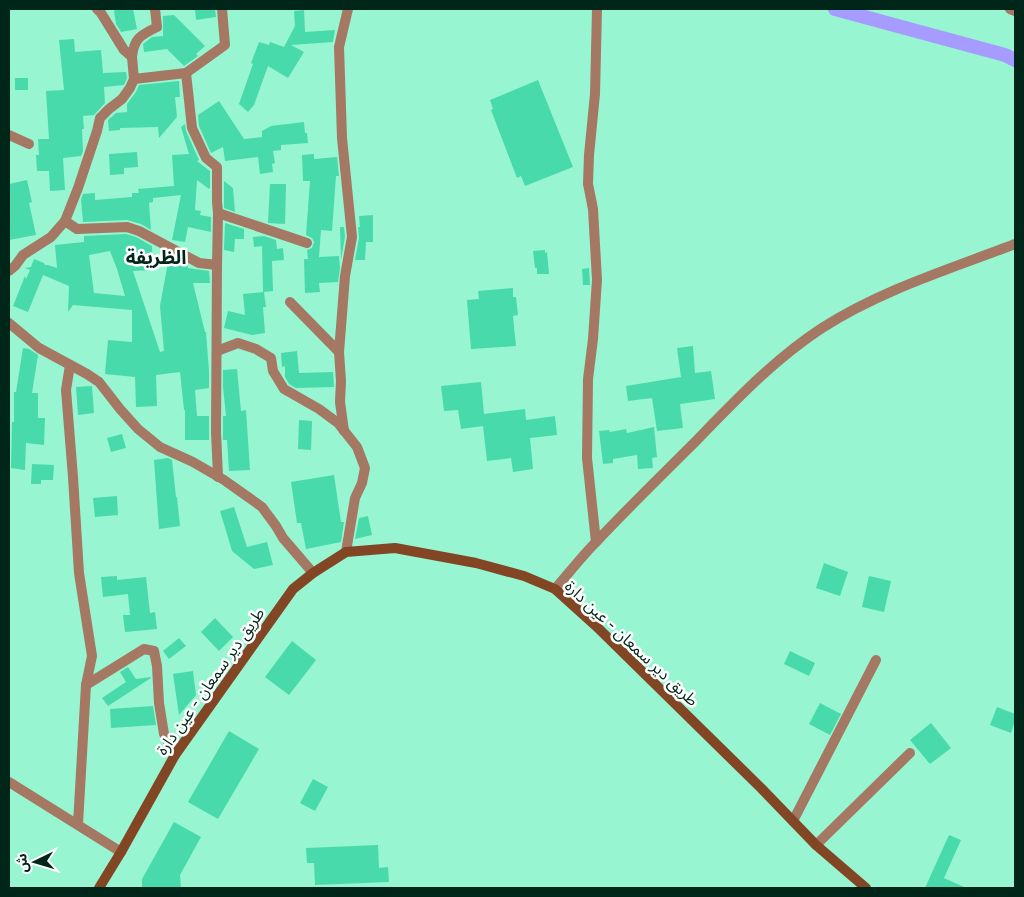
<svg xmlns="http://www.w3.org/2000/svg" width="1024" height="897" font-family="'Fira Sans','Noto Sans Arabic',sans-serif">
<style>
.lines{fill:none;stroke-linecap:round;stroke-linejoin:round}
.canal{stroke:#a69bfe;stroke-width:14}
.building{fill:#49daab;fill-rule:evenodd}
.minor{stroke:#a47863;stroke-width:10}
.secondary{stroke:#834625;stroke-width:10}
.labels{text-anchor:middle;stroke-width:5;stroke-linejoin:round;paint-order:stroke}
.street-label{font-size:16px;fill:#00261a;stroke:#fff}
.quarter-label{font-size:19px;font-weight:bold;fill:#00261a;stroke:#fff}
</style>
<rect width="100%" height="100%" fill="#97f5d1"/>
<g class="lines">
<path class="canal" d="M835 9 1005 55 1015 60"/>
</g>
<g class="building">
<path d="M114 9H133L137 29 121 32 116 24 114 11H115Z"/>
<path d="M195 9H215L216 17 196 20Z"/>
<path d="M304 10 305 32 335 30 333 42 291 45 304 52 288 78 268 66 254 105 248 112 239 104 253 64 251 63 259 42 269 45 270 42 284 47 295 26 294 11Z"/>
<path d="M174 15 205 46 196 54 198 56 184 66 167 49 144 52 143 44 147 41 152 37 163 36V16Z"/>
<path d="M74 39 75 52 101 50 103 73 126 72 127 78 124 85 104 87 105 103 94 115 83 116 84 129H82L83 151 81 156 63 158 65 190 50 191 49 171H37L36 155H39L38 139H49L46 91 64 90 59 40Z"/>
<rect x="15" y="78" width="13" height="12"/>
<path d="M538 80 573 167 525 186 521 176 517 178 491 110 493 109 490 100Z"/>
<path d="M179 81 180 97H175L177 117 159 138 158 127 120 128V130L109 131 108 120 116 113 127 112V104L136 92 139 85Z"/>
<path d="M219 101 244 139 262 137V131L271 126 304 122 305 133H307L308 143 281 145V150L273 151 275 163 272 164 273 172 260 174 258 157 225 161 223 147 211 153 199 126 198 115Z"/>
<path d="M185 124 186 131 199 160 197 161 210 171V187L209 189 197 180 195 210 201 211 200 215 211 217V232L188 227 185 242 172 240 181 195 153 198V202L149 203 151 230 141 224 127 220 83 222 81 199 83 194 95 193V200L132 197V193H139L138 189 174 186 172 155 189 154 181 127Z"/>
<path d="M137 152 138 167 124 168V174L110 175 109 154Z"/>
<path d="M314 154V159L337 157 339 176H336L332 231 321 230 319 257 339 256 340 268 338 282 319 283 320 292 305 293 304 259H308L307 250 312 248 314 242 312 238 306 235 310 181H303L302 155Z"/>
<path d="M27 180 32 202 29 203 36 235 9 240V184Z"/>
<path d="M224 181 233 188 235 212 224 208Z"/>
<path d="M270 184H286L285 224 268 223Z"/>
<path d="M373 215V242H366L365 260H355L359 238 358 227H360L359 216Z"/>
<path d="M225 223 244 229V239H235L234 252 224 250Z"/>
<path d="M340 227H344L345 237 341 260Z"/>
<path d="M126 234 136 237 152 246 153 270 133 271 160 352 164 351 160 306 168 262 180 260 188 265V268L209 271 210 283H193L205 332H206L209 371V388L195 390 197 416H209V440H185V410H184L180 372 156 375 157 406 136 407 135 377 105 374 108 340 132 342V310L73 305 68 312 69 286 43 275 28 312 13 306 25 276 26 279 30 270 25 268 31 267 34 259 44 263 45 265H48L57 268 55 245 84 242V236ZM110 251 117 269 125 296 94 293 89 255Z"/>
<path d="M264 236 276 240 277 249 283 248 284 260 272 261 273 291 263 292 262 246 254 247 253 237Z"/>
<path d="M545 250V253L547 252 549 274H537V268H535L533 251Z"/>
<path d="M589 268 590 285H583L582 269Z"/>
<path d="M513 288V297H516L518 315 513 316 516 346 471 349 467 300 479 299 478 291Z"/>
<path d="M264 292 266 307H263L265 333 252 335 224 328 228 311 245 315 243 294Z"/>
<path d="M693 346 695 373 711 371 715 399 680 404 683 428 657 431 652 398 628 401 626 386 681 377 677 348Z"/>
<path d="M23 348 29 349 38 355 32 393H38V418H45L44 445 26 443 25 470 11 468 12 422H14V392H16Z"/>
<path d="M297 351 299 373 333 372 334 387 296 388 289 384 285 377V366L282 367 281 353Z"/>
<path d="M237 369 241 411 246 410 250 470 229 471 227 440H223V416H226L223 387V370Z"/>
<path d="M481 382 484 414 525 409 526 420 555 416 557 435 530 438 533 469 513 472 511 458 487 461 483 426 461 429 458 410 444 411 441 386Z"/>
<path d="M92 386 94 413 78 415 76 387Z"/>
<path d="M299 420 312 421 311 450 298 449Z"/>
<path d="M654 427 657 457 652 458 653 468 638 469 637 455 613 459V463L603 464 599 431 609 430 610 432 626 429 627 433Z"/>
<path d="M122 434 126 448 111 452 107 438Z"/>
<path d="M168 458 172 460 176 497H177L180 526 159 529 154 460Z"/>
<path d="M32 464 54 465 53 480H41V484H31Z"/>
<path d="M334 475 341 522H344L341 542 306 549 301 523H297L291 482Z"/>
<path d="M117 496 118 515 95 517 93 498Z"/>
<path d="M234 507 247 547 267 542 273 565 254 569 232 551 220 511Z"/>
<path d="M368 516 372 535 355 539 359 518Z"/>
<path d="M824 563 848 572 840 596 816 588Z"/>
<path d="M117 576V580L146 577 150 613 155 612 157 629 125 632 123 615H130L128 594 103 597 101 577Z"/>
<path d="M869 576 891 581 884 612 862 607Z"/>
<path d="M215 618 233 637 219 651 201 632Z"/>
<path d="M179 638 186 646 169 659 163 651Z"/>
<path d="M292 641 316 660 289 695 265 677Z"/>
<path d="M790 651 815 663 809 676 784 664Z"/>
<path d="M128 667 136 679 151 677V678L108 706 102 698 126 682 120 672Z"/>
<path d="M193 671 196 695 179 715 173 674Z"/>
<path d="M820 703 841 714 830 735 809 724Z"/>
<path d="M153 706 156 725 111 728 110 709Z"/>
<path d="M997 707 1015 714V721L1011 733 990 725Z"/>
<path d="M931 723 951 748 930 764 910 740Z"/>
<path d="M229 731 259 749 218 819 188 802Z"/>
<path d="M313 779 328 787 315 811 300 803Z"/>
<path d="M174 822 201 837 180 875 181 888H142V879Z"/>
<path d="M949 835 961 840 944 878 966 888H925Z"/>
<path d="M378 845 379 868 388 867 389 882 315 885 314 863H307L306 848Z"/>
</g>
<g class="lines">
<g class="minor">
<path d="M97 9 101 13 124 50 132 57C134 38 141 35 157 27L155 9"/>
<path d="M1010 9 1015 11"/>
<path d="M186 73 192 128 206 158 217 167V202L218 213 217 265 216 432 218 477"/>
<path d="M134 79 186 73 225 45 222 9"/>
<path d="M9 135 29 144"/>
<path d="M218 213 307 243"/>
<path d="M65 221 77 229 127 227 139 231 199 263 217 265"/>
<path d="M9 271 15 266 23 255 51 237 65 221 78 188 97 131 100 118 109 109 122 99 130 88 134 79 132 57"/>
<path d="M290 302 339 352"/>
<path d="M9 323 39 348 87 374 99 382 120 409 138 429 160 447 193 462 224 480 262 507 276 526 283 538 313 573"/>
<path d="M217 351 238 343 256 349 271 358 273 371 284 389 319 409 338 423 357 447 365 468 362 483 355 498 346 552"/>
<path d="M70 365 66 390 73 477 79 573 92 656 86 685 78 824"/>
<path d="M344 431 340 402 341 381 339 352 345 276 352 237 342 138 339 47 348 9"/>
<path d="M596 542 587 458 588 379 593 339 597 280 593 209 588 184 589 155 595 94 597 9"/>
<path d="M555 589C569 573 582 556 597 541 628 508 661 476 693 444 733 403 773 360 822 328 881 290 950 269 1015 244"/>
<path d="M86 685 144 649 154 651 157 666 159 703 164 734 175 755"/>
<path d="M9 782 121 852"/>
<path d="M793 821 876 660"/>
<path d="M816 845 910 753"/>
</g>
<path class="secondary" d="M99 888 121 852 175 755 293 589 313 573 346 552 395 548 476 563 524 576 555 589 596 626 761 788 816 845 866 888"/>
</g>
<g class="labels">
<g class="street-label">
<text transform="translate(632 643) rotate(43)" y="6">طريق دير سمعان - عين دارة</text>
<text transform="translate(210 681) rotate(-55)" y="6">طريق دير سمعان - عين دارة</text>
</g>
<g class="quarter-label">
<text x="156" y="264">الظريفة</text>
</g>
</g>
<rect width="1024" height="897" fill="none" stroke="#00261a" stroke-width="20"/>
<g transform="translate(35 862) rotate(265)" stroke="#ffffff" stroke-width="4" paint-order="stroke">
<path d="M0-4L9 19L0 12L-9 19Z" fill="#00261a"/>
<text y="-8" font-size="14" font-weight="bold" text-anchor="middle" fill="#00261a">ش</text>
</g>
</svg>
